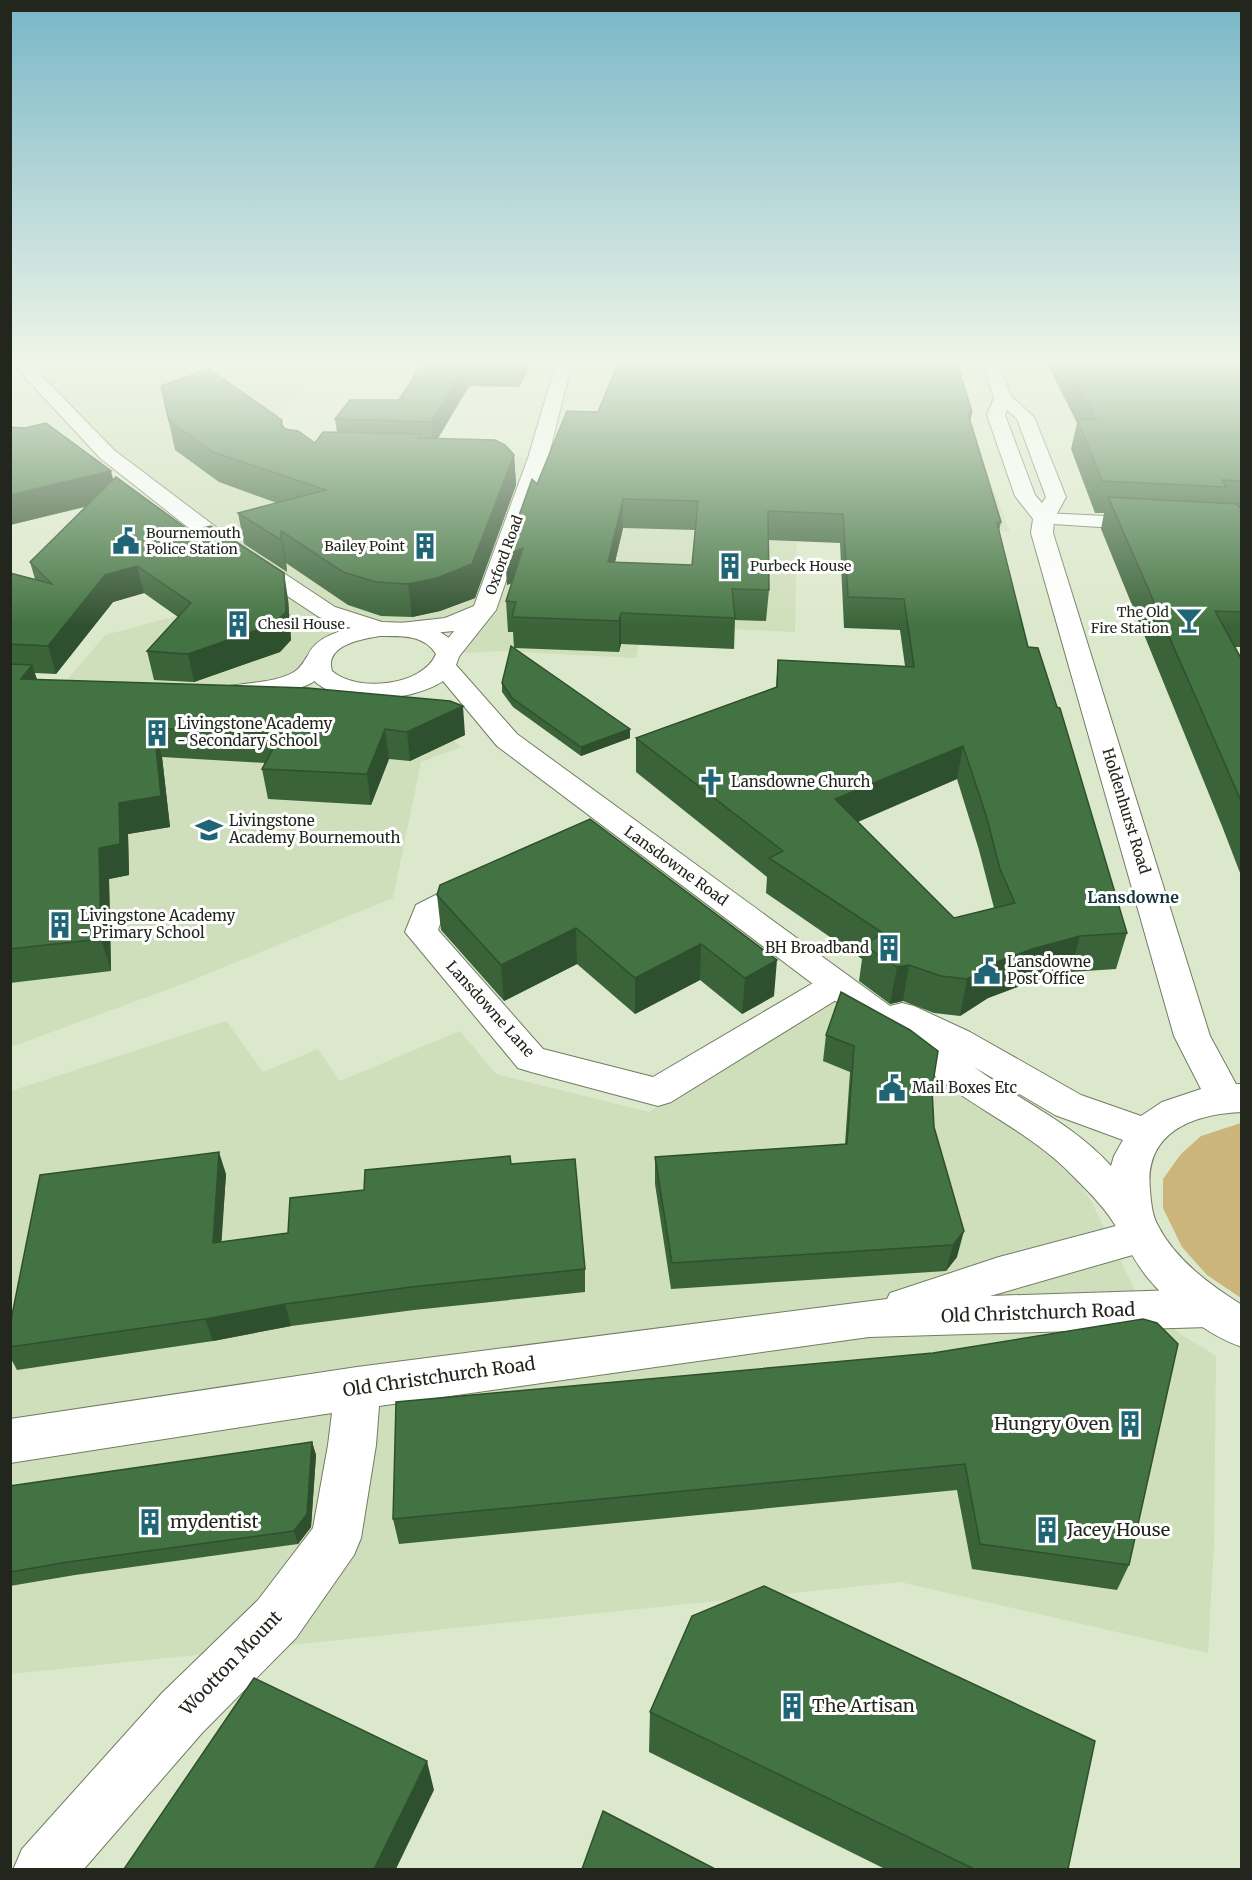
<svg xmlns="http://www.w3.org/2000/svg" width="1252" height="1880" font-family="Merriweather,serif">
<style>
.built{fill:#cfdebb}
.green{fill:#cbb57b}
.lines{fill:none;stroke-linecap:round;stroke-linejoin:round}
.minor-casing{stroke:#727c62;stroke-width:2}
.secondary-casing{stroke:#727c62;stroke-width:2}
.minor{fill:#fff;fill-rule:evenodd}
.secondary{fill:#fff;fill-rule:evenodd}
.wall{fill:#3a6339;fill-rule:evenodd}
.shaded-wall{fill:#2f502e}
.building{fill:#437342;stroke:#2f502e;stroke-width:1.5;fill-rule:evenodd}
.labels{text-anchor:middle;stroke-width:6;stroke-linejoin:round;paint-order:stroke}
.far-poi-label{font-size:14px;fill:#22261c;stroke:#fff;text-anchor:start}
.far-street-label{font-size:14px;fill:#22261c;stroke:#fff}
.poi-label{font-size:15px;fill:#22261c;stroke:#fff;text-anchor:start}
.street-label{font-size:15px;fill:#22261c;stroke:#fff}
.neighbourhood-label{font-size:16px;font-weight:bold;fill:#15353d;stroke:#fff}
.near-street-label{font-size:18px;fill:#22261c;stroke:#fff}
.near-poi-label{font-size:18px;fill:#22261c;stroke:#fff;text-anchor:start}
</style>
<rect width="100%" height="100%" fill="#dce8cb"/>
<g class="built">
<path d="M73 363H327L265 431 297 452 538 458 525 495 969 416 990 480 1010 532 797 523 795 632 643 625 636 658 500 651 448 654 483 611 400 629 327 612 330 645 320 655 274 686H62L105 635 176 616 246 592 284 584 107 454 40 385Z"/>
<path d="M11 691 428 718 461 747 421 762 393 898 185 983 11 1047Z"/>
<path d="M830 995 1068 1165 1092 1203 1138 1296 1176 1331 1216 1356 1214 1543 1208 1653 900 1582 11 1674V1091L226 1021 263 1072 318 1049 340 1081 460 1031 496 1074 649 1112Z"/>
</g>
<path class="green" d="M1241 1123H1242L1241 1298 1207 1275 1182 1247 1163 1208V1179L1181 1154 1201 1136Z"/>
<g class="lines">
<defs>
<g id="minor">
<path d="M556 363H572L548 458 496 610 457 659 448 661 439 659 436 654 454 631 400 636 392 634 388 629 392 624 445 618 474 606 528 458Z"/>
<path d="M1044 513 1147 518 1154 520 1157 524 1154 528 1147 530 1037 523 1034 519 1037 515Z"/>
<path d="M320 648 329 650 332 655C327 663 321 677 313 682 301 691 235 702 220 698L216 693 220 688C243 682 273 684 294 672 306 665 304 652 320 648Z"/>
<path d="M478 876 489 879 494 886 489 893 442 918 438 930 543 1049 653 1077 825 976 837 973 849 976 854 984 849 992 671 1102 658 1106 531 1072 518 1068 405 932 416 905 467 879Z"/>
<path d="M1142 1219 1157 1224 1163 1236 1157 1248 990 1296 1208 1289 1223 1295 1230 1308 1223 1321 1208 1327 869 1337 379 1406 376 1445 361 1538 354 1555 296 1638 202 1733 83 1870H13L22 1849 162 1693 258 1600 313 1528 328 1445 332 1413 10 1463V1419L357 1367 887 1299 890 1293 999 1257Z"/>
</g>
<path id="secondary" d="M12 363H29L114 450 229 537 335 607 382 622 409 623 437 630 452 640 460 654 456 665 517 734 890 1006 902 1003 914 1006 970 1032 1081 1095 1141 1116 1162 1102 1201 1089 1174 1036 1031 533 1033 519 1015 496 987 415 994 398 985 371 978 363H996L1001 369 1011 396 1034 417 1066 497 1054 519 1053 533 1210 1036 1236 1084H1242V1112C1193 1114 1144 1132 1150 1190 1151 1202 1152 1215 1158 1226 1176 1260 1210 1285 1242 1305V1347C1205 1334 1171 1306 1147 1277 1135 1262 1127 1246 1118 1230 1108 1211 1089 1192 1074 1177 1041 1142 995 1118 955 1091L497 746 443 681C411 703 324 710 306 669 304 643 331 633 351 628L319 617 213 547 100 458ZM1007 410 1017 419 1046 497 1042 503 1035 495 1005 415ZM380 636C400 636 424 634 436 654 423 686 357 693 332 671 324 645 362 639 380 636ZM974 1067 1055 1115 1123 1140 1114 1156 1111 1166C1074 1124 1019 1100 974 1067Z"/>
</defs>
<use href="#minor" class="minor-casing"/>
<use href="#secondary" class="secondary-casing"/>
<use href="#minor" class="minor"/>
<use href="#secondary" class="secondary"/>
</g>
<g class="wall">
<path d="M423 363H532L519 387 469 386 438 438 514 455 516 485 475 598 440 611 412 617 381 616 348 605 286 563 287 572 244 544 238 513 277 503 219 482 175 450 161 386 282 420 283 427 285 429 315 443 337 432 335 419 399 400Z"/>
<path d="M1047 363H1242V647H1234L1242 660V878L1222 826 1101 529 1104 513H1095L1071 449 1077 423Z"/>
<path d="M598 412H972L970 422 1001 522 999 531 1028 647 1127 933 1116 969 1070 972 1023 985 988 998 960 1016 934 1013 903 1001 890 1004 859 981 862 959 766 893 767 877 636 772V738L776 687 778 660 905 666 900 630 844 628 840 543 768 540 769 590 766 621 735 620 734 649 621 644 619 652 514 648 630 729V738L581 756 513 707 502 692V683L514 648 513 632H508L506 601 512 583 507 585 537 484ZM623 528 695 530 692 565 615 562ZM957 779 979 850 994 908 954 918 858 822Z"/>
<path d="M10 427 113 479 288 599 291 640 280 652 194 682 154 680 147 651 178 617 144 593 113 602 56 674 35 673 37 679 465 735 410 761 389 759 371 805 268 799 262 769 265 763 162 757 170 827 128 834 129 875 109 879 111 971 10 983V573L35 579 30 562 85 507 10 525Z"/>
<path d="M590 819 774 996 742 1014 700 980 635 1014 577 964 504 1001 441 930 437 895Z"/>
<path d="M841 992 932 1089 934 1127 957 1257 946 1271 671 1289 655 1184V1157L845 1144 850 1072 823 1061 826 1035Z"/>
<path d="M511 1164 585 1269V1292L414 1310 291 1326 213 1341 17 1370 10 1357V1325L226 1174 221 1242 288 1233 364 1190Z"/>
<path d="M933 1353 1129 1565 1117 1590 972 1569 957 1490 399 1544 393 1519Z"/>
<path d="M312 1442 316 1455 311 1527 298 1544 75 1575 10 1586V1486Z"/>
<path d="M650 1712 1068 1869H885L649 1752Z"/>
</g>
<g class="shaded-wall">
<path d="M466 363 469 386 433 447 431 422Z"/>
<path d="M518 363H532L519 387Z"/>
<path d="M972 412 968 438V414Z"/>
<path d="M514 455 516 485 475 598 440 611 412 617 408 584Z"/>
<path d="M111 471 118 498 10 525V495Z"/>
<path d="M623 499V528L608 592V562Z"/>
<path d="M281 531 286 563 287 572 281 540Z"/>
<path d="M523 548 525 578 507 585 505 555Z"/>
<path d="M137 566 144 593 113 602 56 674 48 646 105 575Z"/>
<path d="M284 573 288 599 291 640 280 652 194 682 188 654Z"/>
<path d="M621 613V644L619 652V621Z"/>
<path d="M32 665 41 694 21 679Z"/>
<path d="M463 706 465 735 410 761 407 732Z"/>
<path d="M154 728 162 757 170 827 128 834 129 875 109 879 111 971 101 939 99 848Z"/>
<path d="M385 729 389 759 371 805 367 774Z"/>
<path d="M630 729V738L581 756V747Z"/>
<path d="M963 746 957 779 831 833 835 799Z"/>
<path d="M576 928 577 964 504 1001 501 965Z"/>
<path d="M1080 936 1070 972 1023 985 988 998 960 1016 967 979 997 962 1032 949Z"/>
<path d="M701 944 700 980 635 1014V978Z"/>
<path d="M777 960 774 996 742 1014 745 978Z"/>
<path d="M909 965 903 1001 890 1004 897 967Z"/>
<path d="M219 1152 226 1174 220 1265 213 1243Z"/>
<path d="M964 1231 957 1257 946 1271 953 1245Z"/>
<path d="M285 1304 291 1326 213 1341 205 1319Z"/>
<path d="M312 1442 316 1455 311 1527 298 1544 294 1531Z"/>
<path d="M427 1761 434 1790 396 1869H374Z"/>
</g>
<g class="building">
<path d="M423 363H466L431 422 335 419 350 400H399Z"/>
<path d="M618 363H957L972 412 968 414 1001 522 997 523 1028 647 1038 648 1057 707 1060 708 1127 933 1080 936 1032 949 997 962 967 979 941 976 909 965 897 967 864 945 883 933 769 858 783 851 636 738 777 687 778 660 914 667 904 599 848 597 843 514 768 511 769 590 732 589 735 618 621 613 619 621 512 617 516 602 506 601 523 548 505 555 532 479 537 484 567 411 598 412ZM623 499 698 501 692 565 608 562ZM963 746 986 815 1000 869 1015 903 954 918 835 799Z"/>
<path d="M1066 363H1242V481L1222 480 1226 487 1102 481 1077 419 1096 420Z"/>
<path d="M209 369 282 420 281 424 285 429 298 431 315 443 323 432 421 434 418 438 495 440 505 445 514 455 472 564 437 578 408 584 376 582 343 572 281 531V540L238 513 326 490 213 452 169 421 161 386Z"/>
<path d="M46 423 111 471 10 495V427L25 428Z"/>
<path d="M116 477 190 531 211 526 284 573 286 612 274 624 188 654 147 651 191 603 137 566 105 575 48 646 10 644V573L52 584 30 562Z"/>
<path d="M1108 497 1237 504 1242 510V612L1215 611 1242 660V803Z"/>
<path d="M511 646 630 729 581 747 512 698 502 683Z"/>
<path d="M10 664 32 665 21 679 308 688 450 701 463 706 407 732 385 729 367 774 262 769 281 734 154 728 161 796 119 803 120 844 99 848 101 939 10 949Z"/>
<path d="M590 819 777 960 745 978 701 944 635 978 576 928 501 965 437 895 440 885Z"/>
<path d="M841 992 910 1030 938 1051 932 1089 934 1127 964 1231 953 1245 672 1263 655 1157 847 1144 854 1046 826 1035Z"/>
<path d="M219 1152 213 1243 288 1233 290 1198 364 1190 365 1170 510 1156 511 1164 575 1159 585 1269 411 1287 285 1304 205 1319 10 1347V1325L40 1175Z"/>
<path d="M1143 1319 1157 1323 1178 1344 1129 1565 980 1544 965 1464 393 1519 396 1402 933 1353Z"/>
<path d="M312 1442 307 1514 294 1531 68 1562 10 1572V1486Z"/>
<path d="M764 1586 1095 1741 1068 1869H974L650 1712 692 1616Z"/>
<path d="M254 1678 427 1761 374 1869H124Z"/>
<path d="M603 1811 715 1869H582Z"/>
</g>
<linearGradient id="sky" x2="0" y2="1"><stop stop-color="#78b6c7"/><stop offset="0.58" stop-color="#eff5e8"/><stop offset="1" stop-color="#eff5e8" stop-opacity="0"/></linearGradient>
<rect width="1252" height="626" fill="url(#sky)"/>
<defs>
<symbol id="civic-bare" viewBox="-9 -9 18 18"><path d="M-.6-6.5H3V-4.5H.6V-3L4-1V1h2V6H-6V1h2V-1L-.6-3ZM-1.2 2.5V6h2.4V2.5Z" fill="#1f6575" stroke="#fff" stroke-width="2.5" paint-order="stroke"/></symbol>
<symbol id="building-bare" viewBox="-9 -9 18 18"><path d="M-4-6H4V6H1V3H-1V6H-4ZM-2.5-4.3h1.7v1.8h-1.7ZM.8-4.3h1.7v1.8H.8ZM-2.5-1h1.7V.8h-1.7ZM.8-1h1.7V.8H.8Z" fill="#1f6575" stroke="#fff" stroke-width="2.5" paint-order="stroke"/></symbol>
<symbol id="bar-bare" viewBox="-9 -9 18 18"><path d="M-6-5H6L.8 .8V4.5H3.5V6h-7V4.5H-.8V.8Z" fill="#1f6575" stroke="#fff" stroke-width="2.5" paint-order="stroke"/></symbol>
<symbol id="church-bare" viewBox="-9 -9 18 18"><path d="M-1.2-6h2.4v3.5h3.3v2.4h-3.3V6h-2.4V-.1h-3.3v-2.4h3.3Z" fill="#1f6575" stroke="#fff" stroke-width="2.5" paint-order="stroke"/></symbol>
<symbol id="school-bare" viewBox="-9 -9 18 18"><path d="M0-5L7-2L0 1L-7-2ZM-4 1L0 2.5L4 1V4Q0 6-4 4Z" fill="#1f6575" stroke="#fff" stroke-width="2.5" paint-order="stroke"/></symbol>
</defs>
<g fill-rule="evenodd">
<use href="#civic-bare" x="107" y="522" width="38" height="38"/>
<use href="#building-bare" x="406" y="527" width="38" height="38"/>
<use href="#building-bare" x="711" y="547" width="38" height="38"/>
<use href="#bar-bare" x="1170" y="601" width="38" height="38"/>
<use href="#building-bare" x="219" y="605" width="38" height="38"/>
<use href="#building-bare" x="138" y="714" width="38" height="38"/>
<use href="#church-bare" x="692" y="763" width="38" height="38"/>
<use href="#school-bare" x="190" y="811" width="38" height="38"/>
<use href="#building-bare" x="41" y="906" width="38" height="38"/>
<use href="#building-bare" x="870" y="929" width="38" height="38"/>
<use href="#civic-bare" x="968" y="952" width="38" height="38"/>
<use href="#civic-bare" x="873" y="1069" width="38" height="38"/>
<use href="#building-bare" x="1111" y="1405" width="38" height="38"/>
<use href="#building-bare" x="131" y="1503" width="38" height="38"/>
<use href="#building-bare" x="1028" y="1511" width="38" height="38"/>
<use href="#building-bare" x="773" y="1687" width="38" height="38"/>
</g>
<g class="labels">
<g class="far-poi-label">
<text x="146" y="538">Bournemouth<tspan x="146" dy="16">Police Station</tspan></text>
<text x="405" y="551" text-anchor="end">Bailey Point</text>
<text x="750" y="571">Purbeck House</text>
<text x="1169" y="617" text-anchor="end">The Old<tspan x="1169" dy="16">Fire Station</tspan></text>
<text x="258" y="629">Chesil House</text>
</g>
<g class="far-street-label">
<text transform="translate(504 555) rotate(-70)" y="5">Oxford Road</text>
</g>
<g class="poi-label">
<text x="177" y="729">Livingstone Academy<tspan x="177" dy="17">- Secondary School</tspan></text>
<text x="731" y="787">Lansdowne Church</text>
<text x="229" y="826">Livingstone<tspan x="229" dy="17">Academy Bournemouth</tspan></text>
<text x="80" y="921">Livingstone Academy<tspan x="80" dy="17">- Primary School</tspan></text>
<text x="869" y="953" text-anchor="end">BH Broadband</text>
<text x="1007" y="967">Lansdowne<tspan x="1007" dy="17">Post Office</tspan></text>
<text x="912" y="1093">Mail Boxes Etc</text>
</g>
<g class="street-label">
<text transform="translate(1126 811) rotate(73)" y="5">Holdenhurst Road</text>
<text transform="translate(676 866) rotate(36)" y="5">Lansdowne Road</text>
<text transform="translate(490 1009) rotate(48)" y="5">Lansdowne Lane</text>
</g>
<g class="neighbourhood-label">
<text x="1133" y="903">Lansdowne</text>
</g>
<g class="near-street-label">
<text transform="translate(1038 1313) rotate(-2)" y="6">Old Christchurch Road</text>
<text transform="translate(439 1377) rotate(-8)" y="6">Old Christchurch Road</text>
<text transform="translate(231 1663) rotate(-46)" y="6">Wootton Mount</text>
</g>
<g class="near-poi-label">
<text x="1110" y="1430" text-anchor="end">Hungry Oven</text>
<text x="170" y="1528">mydentist</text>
<text x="1067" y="1536">Jacey House</text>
<text x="812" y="1712">The Artisan</text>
</g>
</g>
<rect width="1252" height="1880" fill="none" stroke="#22261c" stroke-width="24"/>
</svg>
